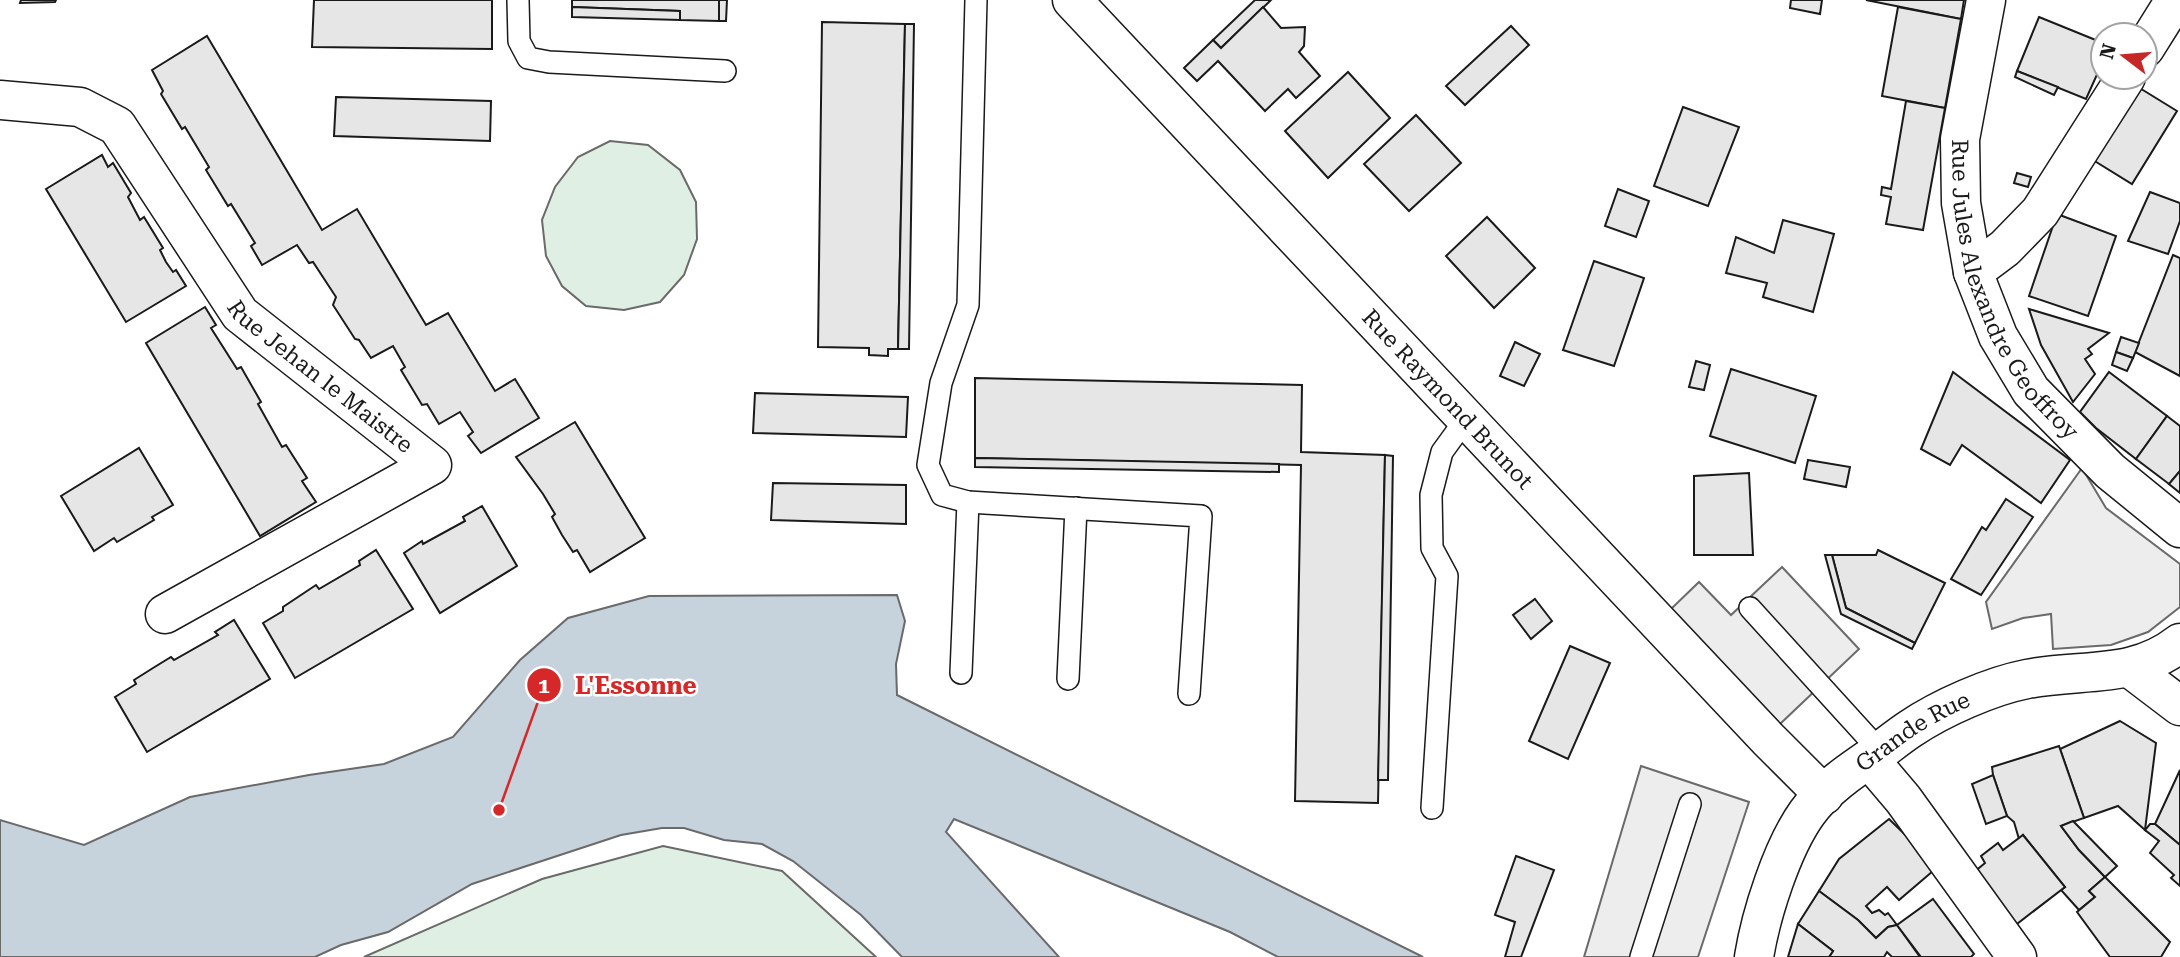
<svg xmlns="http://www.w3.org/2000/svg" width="2180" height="957" font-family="'Roboto Serif',serif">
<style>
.green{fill:#e0efe3;stroke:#6a6a6a;stroke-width:2}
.parking{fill:#ededed;stroke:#6a6a6a;stroke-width:2}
.water{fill:#c6d2dc;stroke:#6a6a6a;stroke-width:2}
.building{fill:#e6e6e6;stroke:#1a1a1a;stroke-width:2}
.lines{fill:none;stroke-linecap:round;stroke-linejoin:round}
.lane-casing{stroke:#1a1a1a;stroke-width:24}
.street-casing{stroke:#1a1a1a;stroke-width:41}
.secondary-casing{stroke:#1a1a1a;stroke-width:41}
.lane{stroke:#fff;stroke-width:21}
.street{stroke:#fff;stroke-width:38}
.secondary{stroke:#fff;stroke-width:38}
.labels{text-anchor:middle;stroke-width:5;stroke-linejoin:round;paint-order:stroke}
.street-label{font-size:23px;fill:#1a1a1a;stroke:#fff}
.leader{fill:none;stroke:#d62828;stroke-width:2.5}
.callout-dot{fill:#d62828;stroke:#fff;stroke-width:2.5}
.mark-label{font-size:21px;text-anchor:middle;font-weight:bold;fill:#fff}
.callout-label{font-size:24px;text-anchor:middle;font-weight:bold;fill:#d62828;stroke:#fff;stroke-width:5;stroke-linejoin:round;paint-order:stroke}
</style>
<rect width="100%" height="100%" fill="#fff"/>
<g class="green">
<path d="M610 141 648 145 680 170 696 202 697 239 684 275 660 302 624 310 586 306 562 286 546 256 542 220 555 187 578 157Z"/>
<path d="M663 846 782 871 876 957H364L542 879Z"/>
</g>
<g class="parking">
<path d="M2082 468 2106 508 2180 564V607L2148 632 2111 645 2053 649 2051 614 2023 618 1992 629 1986 602Z"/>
<path d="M1782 567 1859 649 1780 724 1671 609 1699 582 1731 615Z"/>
<path d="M1641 766 1749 802 1698 957H1584Z"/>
</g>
<path class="water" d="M897 595 905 621 896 664 897 695 1423 957H1278L1230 932 954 819 946 832 1059 957H902L861 915 793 861 762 844 724 840 684 828H662L621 835 472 884 388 932 341 945 315 957H0V820L84 845 190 797 309 775 384 764 453 737 520 660 568 618 649 596Z"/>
<g class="building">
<path d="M21 0H56L55 2 20 3Z"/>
<path d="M314 0H492V49L312 47Z"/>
<path d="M572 0H719V21L680 20V11L572 7Z"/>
<path d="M719 0H727L726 21H719Z"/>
<path d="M1255 0H1271L1221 48 1213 40Z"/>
<path d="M1791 0H1822L1820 14 1790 8Z"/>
<path d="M1866 0H1964L1961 19Z"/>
<path d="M572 7 680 11V20L572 17Z"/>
<path d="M1263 7 1281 28 1305 27 1304 46 1299 52 1320 76 1296 98 1288 89 1265 111 1218 61 1197 81 1184 68 1213 40 1221 48Z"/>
<path d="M1898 7 1961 19 1945 108 1882 96Z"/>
<path d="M2039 17 2103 43V72L2099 70 2086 99 2017 71Z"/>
<path d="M822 22 905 24 898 349H888V356L869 355V348L818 347Z"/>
<path d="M905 24H914L909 349H898Z"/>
<path d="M1511 26 1529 45 1465 105 1446 86Z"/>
<path d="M207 36 322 230 357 209 426 325 448 313 495 391 515 379 539 418 481 453 468 436 473 432 460 412 439 424 427 404 422 405 401 370 405 367 393 346 371 358 359 340 355 339 333 305 336 297 313 262 309 263 297 245 262 265 251 246 255 243 231 204 228 206 206 170 209 167 185 127 182 129 161 94 163 91 152 70Z"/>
<path d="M2017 71 2058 87 2054 95 2015 77Z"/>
<path d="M1348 72 1390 118 1328 178 1285 131Z"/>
<path d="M2138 87 2177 111 2132 184 2093 160Z"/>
<path d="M336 97 491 101 490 141 334 136Z"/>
<path d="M1906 101 1945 108 1923 230 1886 224 1891 197 1881 195 1882 187 1891 189Z"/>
<path d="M1683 107 1739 127 1708 206 1654 186Z"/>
<path d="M1416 115 1461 163 1409 211 1364 164Z"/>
<path d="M102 155 108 167 113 163 131 193 128 197 140 220 144 217 163 248 160 250 166 262 173 272 176 270 186 286 126 322 46 189Z"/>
<path d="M2017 173 2031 177 2028 187 2014 183Z"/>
<path d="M1618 189 1649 201 1636 237 1605 226Z"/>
<path d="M2150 192 2180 203V221L2168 254 2128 241Z"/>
<path d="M2057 214 2116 236 2088 316 2029 296Z"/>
<path d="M1487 217 1535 268 1494 308 1446 256Z"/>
<path d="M1783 220 1834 234 1813 312 1763 297 1767 283 1726 273 1736 237 1774 253Z"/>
<path d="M2173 255 2180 258V376L2135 352Z"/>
<path d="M1594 261 1644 278 1614 366 1563 350Z"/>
<path d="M205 307 216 325 211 328 237 369 241 367 261 402 258 404 282 447 286 445 307 478 302 481 316 502 260 536 146 343Z"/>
<path d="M2029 309 2109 333 2088 349 2092 354 2085 359 2095 374 2073 402 2041 345Z"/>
<path d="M2121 337 2139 343 2133 358 2116 352Z"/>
<path d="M1515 342 1540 354 1524 386 1500 376Z"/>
<path d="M2116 352 2133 358 2127 371 2112 365Z"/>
<path d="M1696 361 1710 365 1704 390 1689 387Z"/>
<path d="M1731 369 1816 396 1795 463 1710 436Z"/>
<path d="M1953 372 2070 460 2041 503 1962 445 1950 465 1921 449Z"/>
<path d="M2109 372 2167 416 2136 459 2096 428 2080 412Z"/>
<path d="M975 378 1302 385 1301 452 1385 455 1378 803 1295 801 1301 465 975 458Z"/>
<path d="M755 393 908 397 906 437 753 433Z"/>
<path d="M2167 416 2180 426V471L2169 484 2136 459Z"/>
<path d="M575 422 645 538 590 572 577 550 573 552 562 535 552 517 555 514 543 494 516 457Z"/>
<path d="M139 448 173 505 152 517 154 520 117 542 114 538 94 551 61 496Z"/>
<path d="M1385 455 1393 456 1388 780H1378Z"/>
<path d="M975 458 1279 464V472L975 467Z"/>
<path d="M1808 460 1850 467 1846 487 1804 479Z"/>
<path d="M2180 471V493L2169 484Z"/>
<path d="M1749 473 1753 555H1694V476Z"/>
<path d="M773 483 906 485V524L771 520Z"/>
<path d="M2006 499 2033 517 1981 595 1951 579 1982 527 1986 530Z"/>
<path d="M482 506 517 566 440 613 404 553 422 541 423 544 465 521 463 517Z"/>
<path d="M376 550 413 609 295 678 263 623 283 611V607L316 585 319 589 360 565 359 561Z"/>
<path d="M1878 550 1945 583 1915 643 1846 608 1832 555H1876Z"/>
<path d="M1825 555H1832L1846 608 1915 643 1912 649 1841 614Z"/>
<path d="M1535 599 1552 621 1531 639 1513 615Z"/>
<path d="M234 620 270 679 147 752 115 697 136 684 134 680 153 668 171 657 174 660 218 635 215 632Z"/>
<path d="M1570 646 1610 663 1568 759 1529 741Z"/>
<path d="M2120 721 2156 743 2145 830 2118 806 2084 818 2060 749Z"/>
<path d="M2059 746 2084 818 2061 826 2079 850 2105 877 2089 891 2095 897 2079 910 2061 890 2065 887 2023 835 2019 839 2014 822 2007 816 1993 775 1992 767Z"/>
<path d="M2180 770V845L2155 824Z"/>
<path d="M1993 775 2007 816 1986 824 1972 784Z"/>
<path d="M1889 819 1927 856 1933 871 1899 900 1887 887 1866 906 1872 913 1879 910 1885 915 1888 913 1897 925 1888 927 1876 938 1858 920 1819 891 1839 859Z"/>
<path d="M2073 821 2117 866 2105 877 2079 850 2061 826Z"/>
<path d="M2150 824H2155L2180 845V886L2171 878 2174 875 2150 853 2159 841 2145 830Z"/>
<path d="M2023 835 2065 887 2013 927 1973 873 1985 863 1981 856 1998 843 2003 850Z"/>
<path d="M1516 856 1554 870 1521 957H1505L1515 922 1495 915Z"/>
<path d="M2105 877 2170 942 2161 957H2110L2077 912 2095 897 2089 891Z"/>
<path d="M1819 891 1858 920 1876 938 1888 927 1897 925 1920 957H1892L1887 952 1884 957H1829L1833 951 1798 924Z"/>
<path d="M1933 899 1974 954 1971 957H1921L1897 925Z"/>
<path d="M1798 924 1833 951 1829 957H1788Z"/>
</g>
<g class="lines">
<defs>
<g id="lane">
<path d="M518 0 519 41 528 58 549 62 725 71"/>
<path d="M976 0 968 305 941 383 928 465 942 495 968 502 1201 516 1189 694"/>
<path d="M1750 608 1880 751"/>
<path d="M961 673 968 502"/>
<path d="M1068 679 1076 508"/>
<path d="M1432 808 1447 576 1432 548 1431 495 1442 452 1466 419"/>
<path d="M1641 957 1690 804"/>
</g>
<g id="street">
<path id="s1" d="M1072 0 1768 739 1824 795"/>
<path id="s2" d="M1986 0 1960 139 1961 203 1973 272 1998 336 2031 391 2110 471 2180 528"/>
<path d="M2145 48 2175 0"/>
<path id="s3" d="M0 100 80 107 117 126 240 314 432 465 165 614"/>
<path d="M1973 272 2005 248 2040 212 2126 77"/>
<path d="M2130 668 2180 706"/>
<path d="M1869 759 1903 799 2017 957"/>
</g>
<g id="secondary">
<path id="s4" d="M1754 957C1761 914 1782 848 1807 813 1824 789 1852 770 1876 754 1887 746 1898 737 1910 729 1941 708 1991 686 2027 679 2082 668 2133 680 2180 643"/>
</g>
</defs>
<use href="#lane" class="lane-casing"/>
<use href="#street" class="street-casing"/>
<use href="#secondary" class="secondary-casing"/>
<use href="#lane" class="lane"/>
<use href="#street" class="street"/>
<use href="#secondary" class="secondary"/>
</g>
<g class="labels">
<g class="street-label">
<text dy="8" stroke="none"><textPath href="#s2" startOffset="306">Rue Jules Alexandre Geoffroy</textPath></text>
<text dy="8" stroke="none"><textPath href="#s3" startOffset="448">Rue Jehan le Maistre</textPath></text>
<text dy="8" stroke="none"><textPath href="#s1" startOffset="548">Rue Raymond Brunot</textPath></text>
<text dy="8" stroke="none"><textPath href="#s4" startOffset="289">Grande Rue</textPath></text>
</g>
</g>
<path class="leader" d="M499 810L544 685"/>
<g class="callout-dot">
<circle cx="499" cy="810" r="7"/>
<circle cx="544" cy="685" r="18"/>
</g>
<g class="mark-label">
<text x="544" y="693">1</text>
</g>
<g class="callout-label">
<text x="636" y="694">L'Essonne</text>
</g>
<g transform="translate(2124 56) rotate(286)"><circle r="33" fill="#ffffff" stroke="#a3a3a3" stroke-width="2"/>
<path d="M0-5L12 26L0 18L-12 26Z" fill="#c62828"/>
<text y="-10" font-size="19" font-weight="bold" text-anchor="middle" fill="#1a1a1a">N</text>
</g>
</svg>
